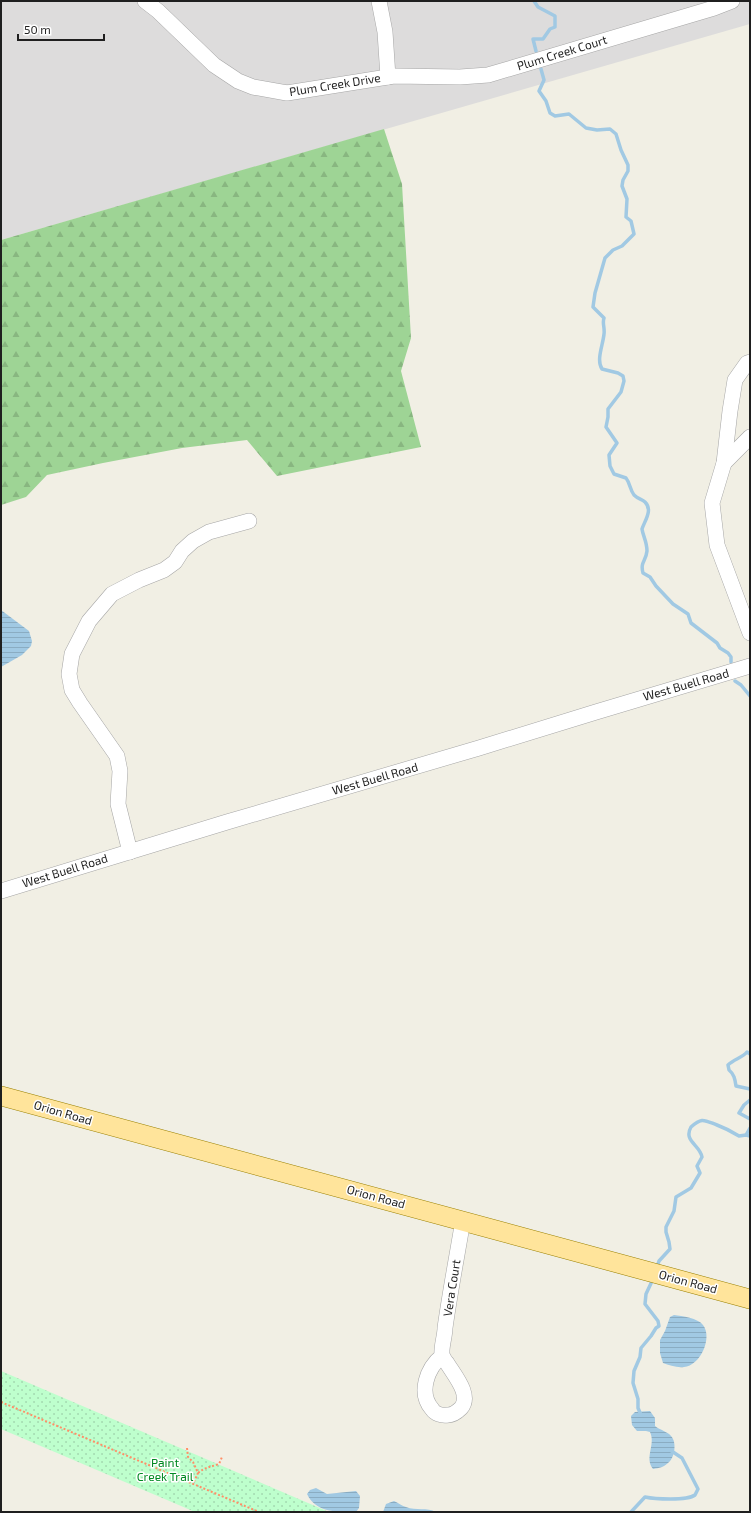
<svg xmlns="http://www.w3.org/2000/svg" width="751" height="1513" font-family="'Exo 2',sans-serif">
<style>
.residential{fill:#dddcdc}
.forest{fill:url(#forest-firs)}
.park{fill:url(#park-dots)}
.water{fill:url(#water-rules)}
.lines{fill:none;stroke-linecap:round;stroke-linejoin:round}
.stream{stroke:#a1c9e3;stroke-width:3.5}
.minor-casing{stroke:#a6a6a6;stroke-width:16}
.major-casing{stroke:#9a8000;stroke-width:20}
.path{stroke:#ff8f67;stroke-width:2;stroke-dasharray:2 2;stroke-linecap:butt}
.minor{stroke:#fff;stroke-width:15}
.major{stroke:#ffe49b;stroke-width:19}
.labels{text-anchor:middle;stroke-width:3;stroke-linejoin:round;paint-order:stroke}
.street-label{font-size:12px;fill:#1f1f1f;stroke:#fff}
.park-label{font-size:12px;fill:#018922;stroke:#fff}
</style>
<defs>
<pattern id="forest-firs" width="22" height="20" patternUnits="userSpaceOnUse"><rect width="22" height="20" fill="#9ed495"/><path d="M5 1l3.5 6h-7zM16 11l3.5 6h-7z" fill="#88b680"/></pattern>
<pattern id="park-dots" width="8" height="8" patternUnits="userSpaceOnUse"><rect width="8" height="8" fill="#beffcd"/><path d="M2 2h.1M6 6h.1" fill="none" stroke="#a3dab0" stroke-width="1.8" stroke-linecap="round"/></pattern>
<pattern id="water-rules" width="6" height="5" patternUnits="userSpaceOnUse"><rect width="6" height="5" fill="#a1c9e3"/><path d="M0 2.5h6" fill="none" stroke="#8aacc2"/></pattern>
</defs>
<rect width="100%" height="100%" fill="#f1efe4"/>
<path class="residential" d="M1 1H750V24L1 240Z"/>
<path class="forest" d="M384 129 402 184 411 338 401 371 421 447 277 476 247 440 182 448 103 463 47 475 26 497 1 505V240Z"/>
<path class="park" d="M1 1371 329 1512H195L1 1429Z"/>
<g class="water">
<path d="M1 610 29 631 32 641 31 646 22 655 1 667Z"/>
<path d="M674 1315C682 1316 698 1318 703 1325 713 1338 700 1366 684 1367 677 1368 669 1365 663 1363L660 1353V1340L665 1331 670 1317Z"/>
<path d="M650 1411 655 1418V1426C660 1430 668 1432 671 1436 677 1442 675 1458 668 1463 664 1467 659 1468 653 1469 644 1457 656 1445 650 1432L646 1431H637L632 1425 631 1416 635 1412Z"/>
<path d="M316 1488 327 1494 356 1491 360 1496 359 1508 356 1512C337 1512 316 1513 307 1494L310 1490Z"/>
<path d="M394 1501C399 1503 402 1506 406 1507 416 1511 427 1507 436 1512H383L386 1504Z"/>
</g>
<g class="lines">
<g class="stream">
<path d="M534 1 538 7 555 16V27L550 29 543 39H533L536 51"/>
<path d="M541 69 544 80 539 91 546 101 550 113 555 116 569 114 586 128 597 130 610 129 616 134 621 150 628 165V171L623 180 622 186 627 199 626 217 631 221 634 234 622 246 613 250 605 258 595 293 593 307 604 318C602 323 605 328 604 334 603 345 596 360 602 369L618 373 623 376 624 381 621 392 608 409V417L606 427 617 443 609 455 610 466 614 474 626 478C630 483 630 490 634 495 638 499 642 499 645 502 653 510 645 520 642 529 643 536 647 542 647 551 646 561 640 562 643 573L650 577 656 586 673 604 688 614 691 623 717 643 720 648 728 653 731 657V662"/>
<path d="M735 681 741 685 750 696"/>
<path d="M750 1054 747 1052C742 1058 734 1059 728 1065L729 1070C734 1074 735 1079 736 1086L750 1089"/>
<path d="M750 1100 744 1105 739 1113 750 1119"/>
<path d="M746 1135 750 1128"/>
<path d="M657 1267 659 1261 670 1249 669 1242 666 1232V1227L674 1211 676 1197 691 1188 700 1173 697 1166 702 1157C700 1145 683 1141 691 1127 702 1117 704 1120 717 1125 725 1128 731 1131 739 1136L746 1135 750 1136"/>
<path d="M641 1415 638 1408V1399L633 1383 634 1371 640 1357 641 1348 651 1336 656 1328 659 1326 658 1321 645 1304 646 1294 653 1279"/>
<path d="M631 1512 645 1497C654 1499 687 1501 695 1495 696 1493 697 1491 698 1489L682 1458 670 1450"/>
</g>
<defs>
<g id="minor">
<path d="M145 1 158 11 214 65 238 81 253 87 287 93 394 76 460 77 488 75 714 8 732 1"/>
<path d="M379 1 385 32 388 77"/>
<path d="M750 362 747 363 735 380 730 411 724 463 712 503 717 545 750 633"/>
<path d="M724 463 750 437"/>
<path d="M130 852 118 804 120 771 117 756 80 703 72 690 69 674 72 654 89 621 112 594 139 580 164 570 175 562 182 551 193 541 209 532 249 521"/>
<path d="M1 891 227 822 479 748 596 712 750 666"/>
<path d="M442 1356C427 1368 418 1393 432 1409 435 1414 442 1416 448 1415 453 1415 457 1412 461 1408 472 1395 454 1375 447 1363 445 1361 443 1357 442 1355 441 1347 445 1336 445 1328 450 1292 457 1256 463 1220"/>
</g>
<path id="major" d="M1 1096 750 1299"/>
</defs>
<use href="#minor" class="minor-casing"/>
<use href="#major" class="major-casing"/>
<g class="path">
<path d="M1 1402 259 1512"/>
<path d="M187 1448 188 1457 193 1462 198 1473 193 1484"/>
<path d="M198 1473C205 1467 211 1467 219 1464L222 1457"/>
</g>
<use href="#minor" class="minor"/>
<use href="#major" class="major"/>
</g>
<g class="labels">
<g class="street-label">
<text transform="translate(562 53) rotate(-17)" y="4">Plum Creek Court</text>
<text transform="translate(335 85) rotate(-9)" y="4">Plum Creek Drive</text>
<text transform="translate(686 685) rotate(-16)" y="4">West Buell Road</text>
<text transform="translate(375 779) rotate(-16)" y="4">West Buell Road</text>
<text transform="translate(65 871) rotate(-17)" y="4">West Buell Road</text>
<text transform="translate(63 1113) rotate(16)" y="4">Orion Road</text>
<text transform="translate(376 1197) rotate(15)" y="4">Orion Road</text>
<text transform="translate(688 1282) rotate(15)" y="4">Orion Road</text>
<text transform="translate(452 1288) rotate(-81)" y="4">Vera Court</text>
</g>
<g class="park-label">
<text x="165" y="1467">Paint<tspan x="165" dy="14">Creek Trail</tspan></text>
</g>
</g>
<rect width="751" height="1513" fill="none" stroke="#1f1f1f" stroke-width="4"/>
<path d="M18 34v6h86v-6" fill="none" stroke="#1f1f1f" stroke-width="2"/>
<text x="24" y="34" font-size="12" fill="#1f1f1f" stroke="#ffffff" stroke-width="3" paint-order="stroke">50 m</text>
</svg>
